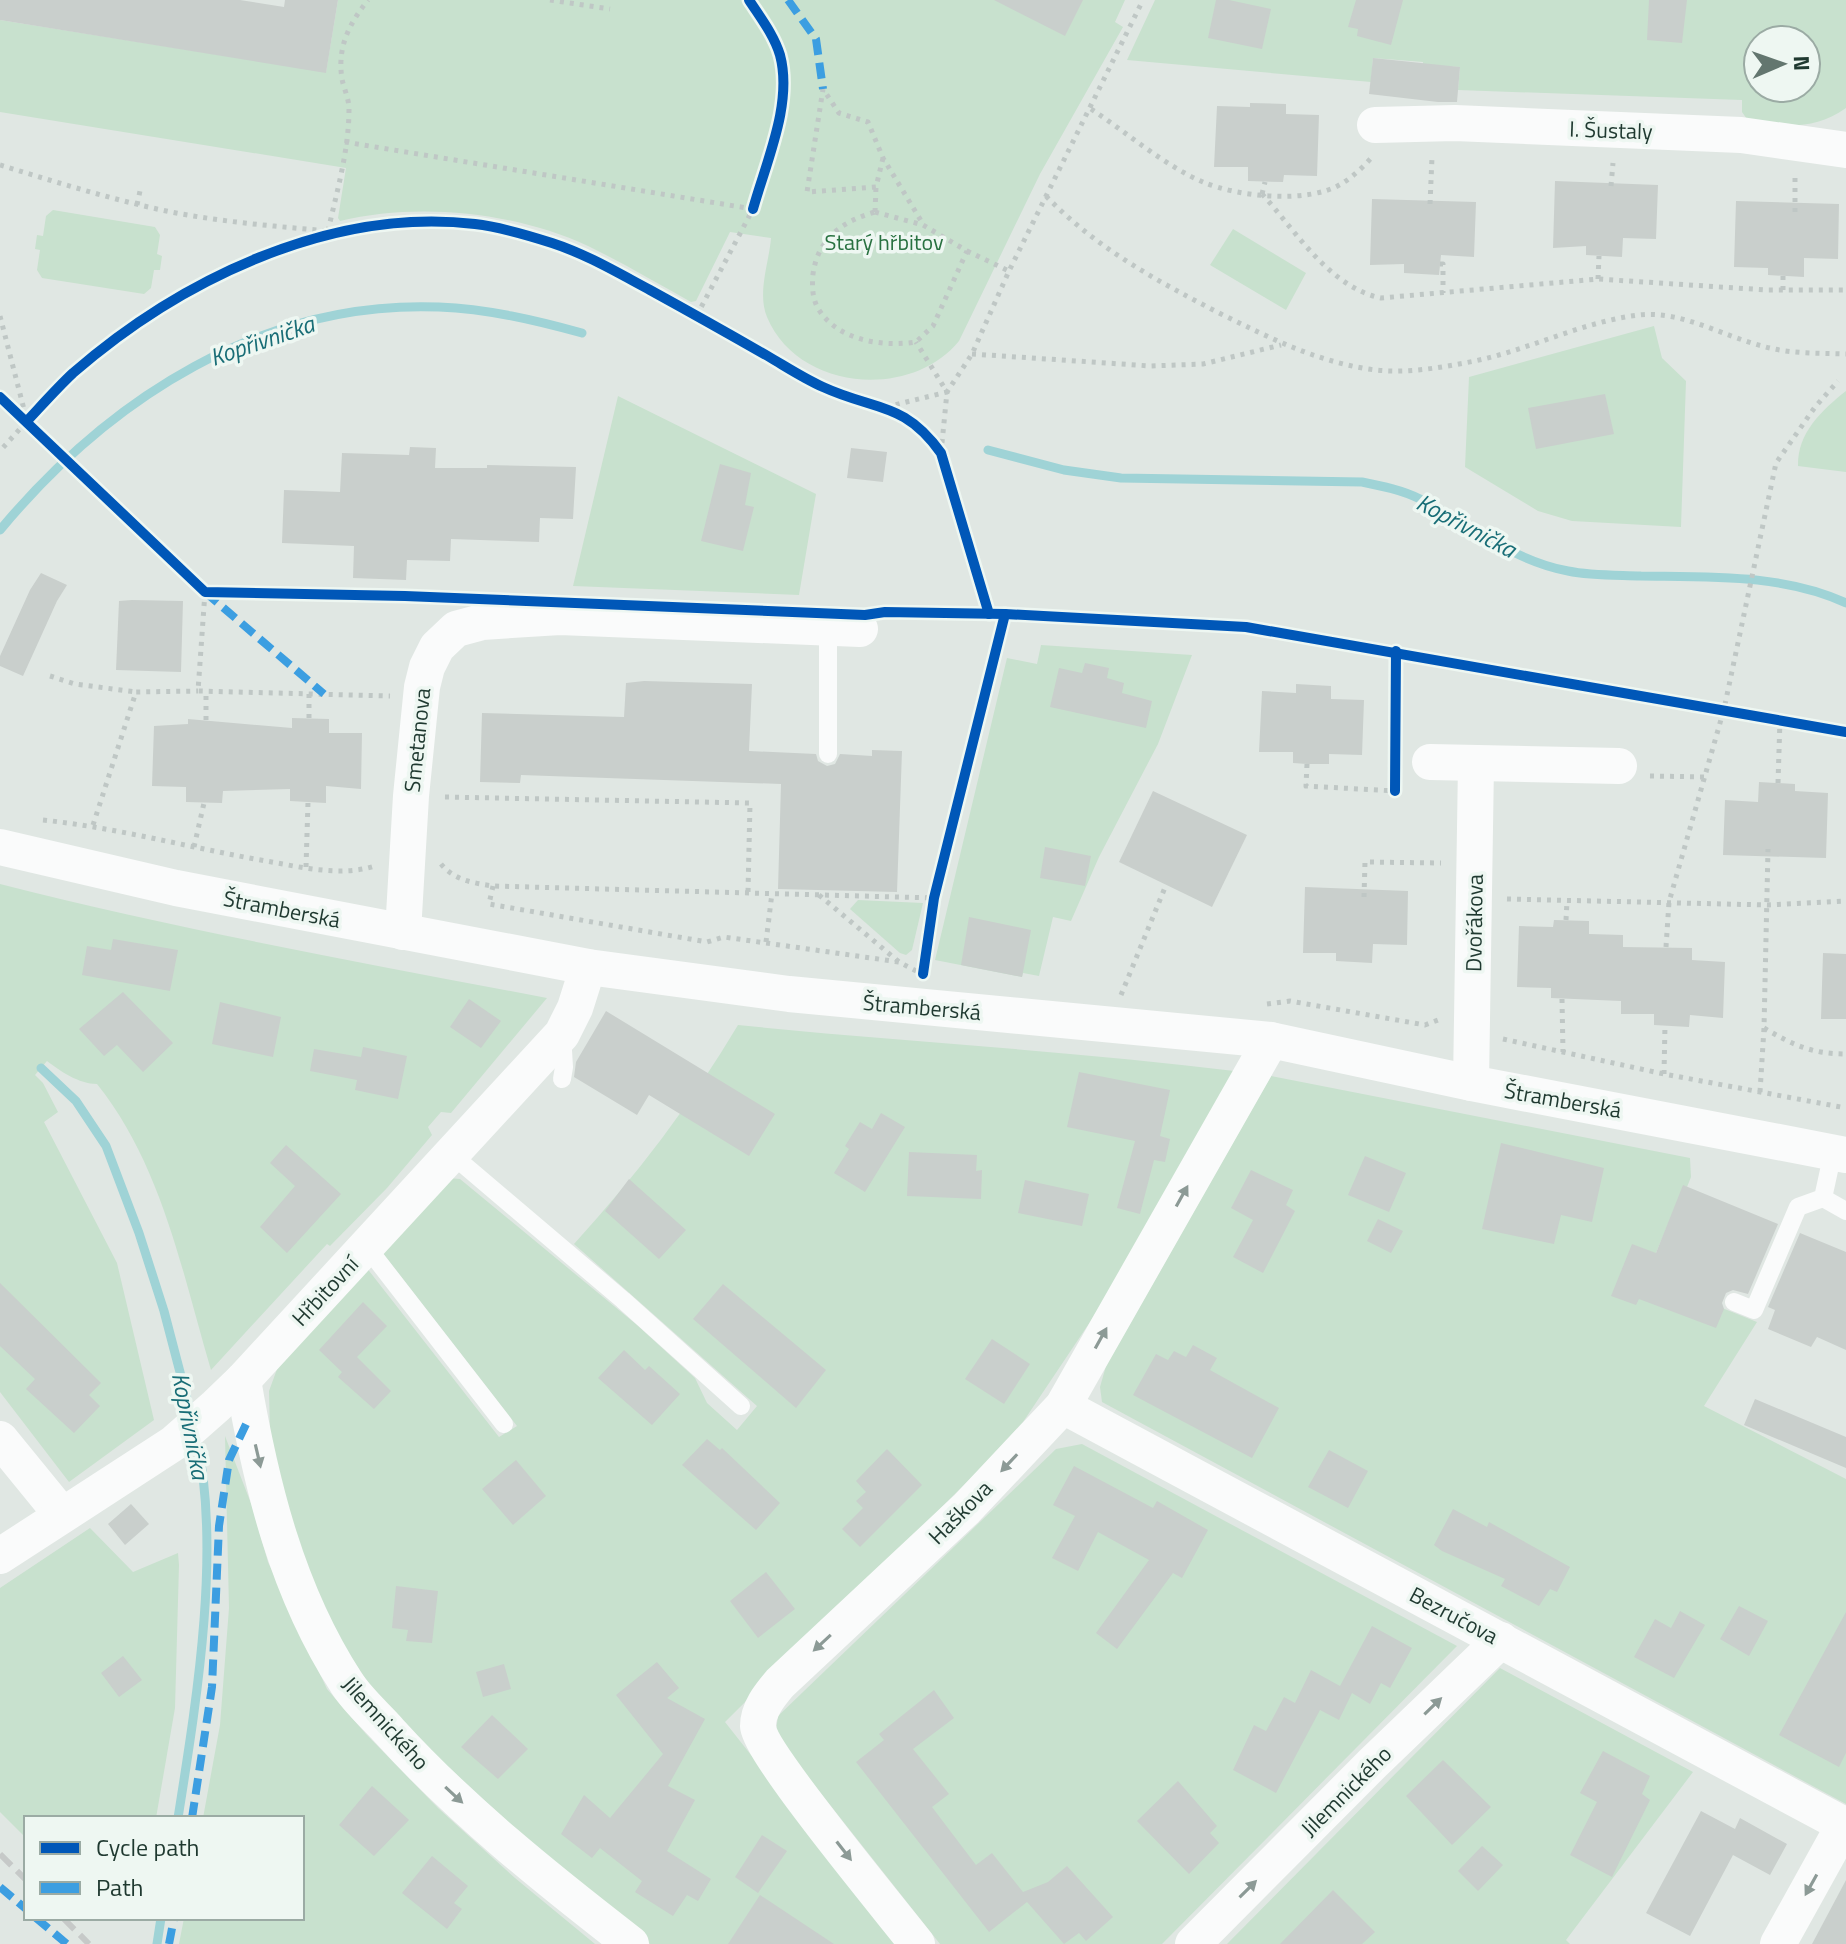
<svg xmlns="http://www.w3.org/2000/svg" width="1846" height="1944" font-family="'Titillium Web',sans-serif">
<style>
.green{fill:#c8e1ce;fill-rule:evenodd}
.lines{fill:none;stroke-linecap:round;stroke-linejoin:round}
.stream{stroke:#9fd3d6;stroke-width:9}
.building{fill:#c9cfcc}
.path{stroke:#bfc7c5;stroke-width:5;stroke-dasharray:4 6;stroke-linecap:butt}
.service{stroke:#fafbfb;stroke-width:18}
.minor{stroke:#fafbfb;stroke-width:36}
.rail{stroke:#c6c9c8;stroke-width:6;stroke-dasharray:16 8;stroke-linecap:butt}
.quiet{stroke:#3c9ee1;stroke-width:8;stroke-dasharray:16 8;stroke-linecap:butt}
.cycleway-casing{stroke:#eef7f2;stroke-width:15}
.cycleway{stroke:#0057b8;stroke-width:10}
.oneway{fill:#8c9a96}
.labels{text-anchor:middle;stroke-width:7;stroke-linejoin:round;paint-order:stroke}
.street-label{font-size:22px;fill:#1f3930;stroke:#eef7f2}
.park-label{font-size:22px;fill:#287140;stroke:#eef7f2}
.water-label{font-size:24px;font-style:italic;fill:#186d76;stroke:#eef7f2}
</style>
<rect width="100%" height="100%" fill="#e0e7e3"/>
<g class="green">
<path d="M338 0H1125L1115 22 1123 27 1040 174 959 341C910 401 797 390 767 317 757 293 769 263 771 238L730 232 696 301 691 302C657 283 623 263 588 246 514 212 419 202 340 221L338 218 346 168 0 112V20L326 72Z"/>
<path d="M1155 0H1846V108C1813 131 1786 126 1749 122L1742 112V100L1458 90 1460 67 1423 65V62L1373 58 1371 82 1127 60ZM1758 40H1806V88H1758Z"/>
<path d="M53 210 155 227 160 235 157 254 162 256 160 270H154L151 288 144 294 42 278 37 270 40 250 35 249 37 235 43 236 46 216Z"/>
<path d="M1233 229 1306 273 1286 310 1210 265Z"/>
<path d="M1654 326 1662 358 1686 381 1681 527 1572 521 1538 511 1465 467 1469 377Z"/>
<path d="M1846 391V472L1798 466C1797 433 1822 410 1846 391Z"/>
<path d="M618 396 816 494 799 595 573 586Z"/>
<path d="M1041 645 1192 655 1158 744 1099 857 1071 921 1053 917 1039 976 1023 973 1022 977 935 960 1007 658 1037 664Z"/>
<path d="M0 884C180 930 364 963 547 998L451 1113 441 1112 428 1127 432 1135 387 1188 330 1246 327 1244 211 1370C182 1272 162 1165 97 1084 79 1084 60 1071 47 1061L35 1075 43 1083 58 1112 44 1122 117 1263 154 1420 69 1482 0 1392Z"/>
<path d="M858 900 923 903 912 950 906 955 900 953 850 909Z"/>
<path d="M738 1025C906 1042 1075 1051 1243 1072L1090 1322 1023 1422 975 1474 725 1722 900 1944H650L604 1910 387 1711 337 1636 292 1531 270 1433 269 1391 280 1361 366 1267 499 1437 517 1426 382 1252 448 1178 460 1179 637 1325 695 1378 707 1403 737 1430 757 1406 574 1244C636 1176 691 1104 738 1025Z"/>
<path d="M1271 1076 1690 1158 1691 1177 1687 1187 1684 1186 1653 1260 1650 1279 1757 1322 1704 1406 1846 1479V1804L1102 1402 1100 1387 1106 1366Z"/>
<path d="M225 1436 252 1506 268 1562 327 1689 366 1734 438 1808 515 1878 595 1944H179L184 1918H302V1818H203L220 1725 229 1608Z"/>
<path d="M1082 1444 1457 1646 1162 1944H940L781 1743 776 1731 778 1716 1056 1449Z"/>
<path d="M90 1528 133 1572 178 1553 179 1565 175 1708 156 1818H26V1838L0 1812V1588Z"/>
<path d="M1500 1668 1693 1772 1566 1940 1570 1944H1227Z"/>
</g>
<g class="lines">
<g class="stream">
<path d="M988 450 1064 470 1121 478 1362 482C1382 486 1402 490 1420 499 1469 524 1513 561 1568 571 1592 576 1617 575 1641 576 1709 577 1784 574 1846 603"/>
<path d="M0 530C110 398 262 300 439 307 488 309 535 320 582 333"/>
<path d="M41 1068 76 1101 106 1146 139 1233 164 1311 192 1418"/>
<path d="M178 1818C196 1704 222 1549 196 1436"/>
<path d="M157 1944 161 1918"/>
</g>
</g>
<g class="building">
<path d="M0 0H240L284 7 285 0H338L326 73 0 20Z"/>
<path d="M994 0H1083L1065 36Z"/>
<path d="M1216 0H1229L1271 9 1262 49 1208 38Z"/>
<path d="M1356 0H1403L1391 45 1357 36 1358 29 1348 27Z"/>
<path d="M1649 0H1687L1682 43 1647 40Z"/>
<path d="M1373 58 1460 67 1457 102H1438L1369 94Z"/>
<path d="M1250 103 1286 104V114L1319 115 1317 176 1284 175 1283 182 1248 181V167H1214L1217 106 1250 107Z"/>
<path d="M1555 181 1658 185 1656 239 1623 238 1622 257 1586 255V246L1553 248Z"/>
<path d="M1372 199 1476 202 1474 257 1441 255 1439 275 1404 273V264L1370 265Z"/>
<path d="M1736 201 1839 204 1838 259 1804 258V277L1768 275V268L1734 267Z"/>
<path d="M1605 394 1614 434 1536 449 1528 408Z"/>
<path d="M410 447 436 448 435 468H487V465L576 467 573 519 540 518 539 542 451 539 450 561 407 560 406 580 353 578 354 546 282 543 284 490 340 492 342 453 409 455Z"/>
<path d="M851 448 887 452 883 482 847 478Z"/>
<path d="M720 464 751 473 745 505 754 507 743 551 701 541Z"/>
<path d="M41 573 67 585 57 601 23 676 0 666V656L30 590Z"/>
<path d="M132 600 183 601 181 672 116 670 119 601Z"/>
<path d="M1085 663 1109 668 1107 678 1124 683 1122 693 1152 701 1146 728 1050 707 1059 668 1082 673Z"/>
<path d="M644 681 752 684 749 751 816 754 818 761 827 766 835 764 840 754 872 756V750L902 751 897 892 778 889 781 784 521 775 520 783 480 782 482 713 624 717 626 683Z"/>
<path d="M1296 684 1331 686V699L1364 700 1362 755 1329 754V764H1307L1293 763V752H1259L1262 691 1296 693Z"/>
<path d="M292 718 329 719V733H362L361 789 326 786V803L290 801V789L223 791 222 803 186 802V787L152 786 154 726 188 724V719L292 728Z"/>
<path d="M1759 782 1795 784V791L1828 793 1826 858 1723 855 1725 800 1758 802Z"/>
<path d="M1153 791 1247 835 1212 907 1119 862Z"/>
<path d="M1045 847 1091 856 1085 886 1040 878Z"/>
<path d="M1305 887 1408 891 1407 945 1373 944 1372 963 1336 961V953H1303Z"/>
<path d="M969 917 1031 930 1022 977 961 965Z"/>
<path d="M1554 920 1589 921V934L1623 935V947L1692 948V960L1725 962 1723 1018 1690 1015 1689 1027 1654 1025V1014H1621V1001L1551 998V988L1517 987 1519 926 1553 927Z"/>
<path d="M113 939 178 950 170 991 82 975 87 946 111 950Z"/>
<path d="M1823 953 1846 954V1019H1821Z"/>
<path d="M123 992 173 1043 143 1072 117 1045 104 1056 79 1029Z"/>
<path d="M469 999 501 1021 481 1048 450 1027Z"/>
<path d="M220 1002 281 1017 273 1057 212 1044Z"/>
<path d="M606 1011 775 1114 749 1156 649 1095 637 1115 574 1077 576 1062Z"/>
<path d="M363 1047 407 1056 398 1099 355 1090 357 1080 310 1071 314 1049 361 1057Z"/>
<path d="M1079 1072 1170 1090 1160 1136 1170 1139 1165 1162 1154 1160 1140 1214 1117 1208 1135 1141 1067 1127Z"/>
<path d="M881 1113 905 1127 865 1192 834 1173 849 1149 845 1146 860 1122 872 1129Z"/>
<path d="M1501 1143 1604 1168 1592 1222 1561 1215 1554 1244 1482 1229Z"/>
<path d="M286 1145 341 1194 287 1253 260 1227 295 1186 270 1163Z"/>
<path d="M909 1152 977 1155 976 1171 982 1170 981 1199 907 1196Z"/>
<path d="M1365 1156 1406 1173 1389 1212 1348 1195Z"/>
<path d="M1251 1170 1293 1190 1286 1205 1295 1211 1263 1273 1233 1257 1253 1220 1231 1208Z"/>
<path d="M629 1179 686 1230 659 1259 605 1211Z"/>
<path d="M1025 1180 1089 1194 1082 1226 1018 1213Z"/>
<path d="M1683 1185 1778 1224 1748 1294 1733 1290 1726 1293 1722 1303 1724 1309 1716 1328 1639 1299 1636 1305 1611 1296 1632 1244 1656 1253Z"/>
<path d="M1378 1219 1403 1231 1391 1253 1367 1241Z"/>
<path d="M1800 1233 1846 1252V1350L1817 1337 1811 1347 1768 1329 1775 1310 1768 1307Z"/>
<path d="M0 1283 101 1383 89 1395 100 1406 74 1433 26 1389 35 1379 0 1346Z"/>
<path d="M723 1284 826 1370 796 1408 693 1319Z"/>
<path d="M363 1302 387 1326 357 1357 391 1391 374 1409 338 1377 342 1372 319 1350Z"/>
<path d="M992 1339 1030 1364 1004 1404 965 1379Z"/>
<path d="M1193 1345 1217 1358 1210 1370 1279 1408 1252 1458 1133 1395 1156 1354 1168 1360 1174 1351 1186 1357Z"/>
<path d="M624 1350 645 1370 649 1366 680 1394 652 1425 598 1378Z"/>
<path d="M1755 1399 1846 1437V1468L1744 1425Z"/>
<path d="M707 1439 720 1450 722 1448 780 1503 756 1530 682 1465Z"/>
<path d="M887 1449 922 1485 860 1547 842 1529 863 1508 856 1501 866 1492 856 1481Z"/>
<path d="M1329 1450 1368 1471 1348 1508 1308 1487Z"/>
<path d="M516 1460 546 1496 513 1525 482 1489Z"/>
<path d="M1074 1466 1153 1508 1157 1501 1208 1530 1182 1578 1173 1573 1117 1649 1096 1633 1149 1560 1098 1532 1078 1571 1052 1558 1075 1516 1053 1505Z"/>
<path d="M131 1504 149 1524 125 1545 108 1524Z"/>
<path d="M1453 1509 1487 1527 1489 1522 1570 1567 1557 1592 1550 1589 1539 1606 1501 1586 1505 1579 1442 1551 1434 1545Z"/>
<path d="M766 1572 795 1609 758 1638 730 1601Z"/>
<path d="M396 1586 438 1591 432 1643 406 1641 408 1630 392 1628Z"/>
<path d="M1739 1606 1768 1621 1749 1656 1720 1639Z"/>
<path d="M1680 1611 1705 1625 1674 1678 1634 1657 1655 1619 1671 1628Z"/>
<path d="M1846 1612V1753L1839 1767 1779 1735Z"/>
<path d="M1372 1626 1412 1648 1390 1688 1381 1683 1370 1704 1352 1693 1339 1720 1320 1710 1276 1793 1233 1770 1254 1725 1266 1731 1284 1697 1295 1703 1311 1670 1340 1686Z"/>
<path d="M123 1656 142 1680 119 1697 101 1673Z"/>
<path d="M657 1662 679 1688 667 1698 705 1719 668 1786 695 1800 667 1851 711 1879 698 1901 687 1895 673 1916 635 1892 642 1881 600 1848 592 1858 561 1834 584 1795 610 1818 663 1754 616 1695Z"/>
<path d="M504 1664 511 1689 483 1697 476 1672Z"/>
<path d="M934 1690 954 1718 913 1749 949 1794 932 1807 976 1865 992 1853 1023 1892 1048 1882 1067 1866 1113 1917 1086 1941 1079 1933 1064 1944 1027 1902 989 1932 856 1762 884 1740 879 1734Z"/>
<path d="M492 1715 528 1749 498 1779 461 1747Z"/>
<path d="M1603 1751 1650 1776 1642 1794 1650 1800 1612 1877 1570 1855 1597 1802 1580 1793Z"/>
<path d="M1443 1760 1491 1807 1452 1845 1406 1796Z"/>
<path d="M1178 1781 1217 1826 1210 1833 1219 1843 1189 1874 1137 1821Z"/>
<path d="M372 1786 409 1820 374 1856 339 1825Z"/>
<path d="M1701 1811 1735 1829 1740 1818 1787 1844 1770 1875 1733 1855 1690 1936 1646 1913Z"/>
<path d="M762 1835 787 1851 758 1893 735 1877Z"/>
<path d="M1482 1846 1503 1865 1478 1891 1458 1871Z"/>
<path d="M432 1856 468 1886 454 1903 462 1909 447 1929 402 1893Z"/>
<path d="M1846 1880V1944H1812Z"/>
<path d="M1333 1890 1375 1932 1362 1944H1280Z"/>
<path d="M760 1895 834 1944H728Z"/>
</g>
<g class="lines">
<g class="path">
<path d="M550 0 610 9"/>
<path d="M1091 109C1126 132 1165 166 1203 182 1238 197 1308 204 1341 184 1353 177 1364 166 1373 156"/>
<path d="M345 142 753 209 697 315"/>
<path d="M883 158 876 187 807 192 823 89 839 113 868 122 883 158 923 224"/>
<path d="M0 165C56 182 113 200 171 212 228 223 284 227 341 232"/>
<path d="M1611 186 1613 163"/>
<path d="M1262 194C1296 231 1329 287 1381 298L1598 279 1767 290H1846"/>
<path d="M1262 194 1265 182"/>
<path d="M1046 196C1096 248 1157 281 1221 314 1270 338 1313 360 1368 369 1400 374 1433 369 1464 363 1524 353 1579 322 1639 315 1680 310 1723 336 1762 346 1789 354 1818 353 1846 354"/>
<path d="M1430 204 1432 157"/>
<path d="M137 205 140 191"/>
<path d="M875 212 923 225 967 251 933 326 916 342C883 347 839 341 819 310 812 299 812 286 813 274 818 238 843 221 875 212Z"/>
<path d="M875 212 876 187"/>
<path d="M1795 212V177"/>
<path d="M328 231C337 191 349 150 349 109 349 99 344 89 342 79 337 47 349 24 368 0"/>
<path d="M967 251 1009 271"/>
<path d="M1440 264H1443V293"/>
<path d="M1598 279 1599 256"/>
<path d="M1783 290V276"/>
<path d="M0 316 27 421 0 451"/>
<path d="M972 354 1151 366 1203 364 1281 345"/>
<path d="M0 404H7"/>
<path d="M886 407 947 392 916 342"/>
<path d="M941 453 947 392 972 354 1009 271 1143 0"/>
<path d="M205 592 198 691 390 696"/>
<path d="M50 676 75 684 136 692"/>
<path d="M309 694V719"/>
<path d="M206 720V691"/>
<path d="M1307 764 1306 786 1395 791"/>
<path d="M1650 776 1705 777"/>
<path d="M1778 783 1780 719"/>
<path d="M445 797 750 803 748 893"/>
<path d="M43 820C118 828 191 848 266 861 301 867 340 877 375 866"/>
<path d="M93 825 136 692 198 691"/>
<path d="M194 847 204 803"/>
<path d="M441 864C454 880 473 883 493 886L934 898"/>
<path d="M306 867 308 802"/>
<path d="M493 886 489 904 707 942 724 937 899 962"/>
<path d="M819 895 899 962 918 972"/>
<path d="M1364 897 1365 862 1441 863"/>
<path d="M1507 899 1768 905 1846 901"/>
<path d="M1566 920 1567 901"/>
<path d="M766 942 772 893"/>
<path d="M1666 947 1669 902 1724 709 1776 463 1815 407 1838 381"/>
<path d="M1121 995 1166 885"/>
<path d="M1562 999 1563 1052"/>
<path d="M1267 1004 1290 1001 1425 1025 1438 1020"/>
<path d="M1764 1028C1793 1045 1812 1054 1846 1054"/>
<path d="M1503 1039 1664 1074 1846 1108"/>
<path d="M1664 1074 1665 1025"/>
<path d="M1760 1092 1764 1028 1768 849"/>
</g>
<g class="service">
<path d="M828 754V627"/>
<path d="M562 1079 564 1067 562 1034"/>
<path d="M450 1153 623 1300 741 1406"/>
<path d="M1823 1198 1846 1211"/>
<path d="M366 1246 504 1424"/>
<path d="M1734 1302 1754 1310 1798 1207 1823 1198 1833 1152"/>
</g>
<g class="minor">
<path d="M1375 125 1455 123 1741 135 1846 150"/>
<path d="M1430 762 1619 766"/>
<path d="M0 847 176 888 588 967 789 994 1271 1040 1471 1083 1846 1155"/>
<path d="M403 932 411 796 422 687 427 667 437 647 456 629 482 622 560 617 860 629"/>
<path d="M1471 1083 1476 764"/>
<path d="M243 1380C261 1485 287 1591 346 1682 357 1700 376 1716 390 1732 462 1811 547 1879 631 1944"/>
<path d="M1063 1406 1846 1826"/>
<path d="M0 1439 62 1515"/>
<path d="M0 1556 174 1443 216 1406 243 1380 562 1034 575 1008 588 967"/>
<path d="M917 1944C893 1913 759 1752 758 1726 758 1709 770 1695 780 1683L966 1509 1063 1406 1271 1040"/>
<path d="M1193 1944 1373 1763 1501 1640"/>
<path d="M1778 1944 1844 1825"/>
</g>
<g class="rail">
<path d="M0 1854 26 1880"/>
<path d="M63 1918 89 1944"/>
</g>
<g class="quiet">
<path d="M788 0 816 39 823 89"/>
<path d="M205 592 324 694"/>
<path d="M192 1818 212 1687 219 1526 229 1460 249 1418"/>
<path d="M0 1887 26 1909"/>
<path d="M36 1918 67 1944"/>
<path d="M169 1944 174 1918"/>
</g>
<defs>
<g id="cycleway">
<path d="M749 0C760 17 774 35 780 55 793 104 766 162 753 209"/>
<path d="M0 397 205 592 405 596 865 615 885 612 1005 614 1246 627 1846 732"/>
<path d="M27 421C42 405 57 388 73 373 180 280 330 207 475 224 501 227 527 235 552 243 586 254 618 273 650 290 690 312 731 335 771 358 788 368 805 379 823 387 875 411 904 401 941 453L989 614"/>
<path d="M1395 791 1396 651"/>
<path d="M923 974 934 898 1005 614"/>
</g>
</defs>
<use href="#cycleway" class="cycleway-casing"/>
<use href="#cycleway" class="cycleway"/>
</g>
<defs><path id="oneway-solid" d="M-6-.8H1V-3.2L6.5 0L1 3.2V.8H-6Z" transform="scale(2)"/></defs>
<g class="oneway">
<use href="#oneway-solid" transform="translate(1182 1196) rotate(-61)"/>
<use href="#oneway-solid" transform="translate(1101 1338) rotate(-61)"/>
<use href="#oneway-solid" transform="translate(258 1456) rotate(77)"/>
<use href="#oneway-solid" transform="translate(1009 1463) rotate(133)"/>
<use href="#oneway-solid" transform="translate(822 1643) rotate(137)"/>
<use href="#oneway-solid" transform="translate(1433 1706) rotate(-44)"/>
<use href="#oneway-solid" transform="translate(454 1795) rotate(43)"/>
<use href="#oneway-solid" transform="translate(844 1851) rotate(52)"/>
<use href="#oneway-solid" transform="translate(1811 1885) rotate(119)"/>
<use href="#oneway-solid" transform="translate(1248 1889) rotate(-45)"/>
</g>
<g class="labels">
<g class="street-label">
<text transform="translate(1611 130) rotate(2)" y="8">I. Šustaly</text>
<text transform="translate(417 740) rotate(-84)" y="8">Smetanova</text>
<text transform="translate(282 909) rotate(11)" y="8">Štramberská</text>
<text transform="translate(1474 923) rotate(-89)" y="8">Dvořákova</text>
<text transform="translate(922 1007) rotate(5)" y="8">Štramberská</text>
<text transform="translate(1563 1100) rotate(10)" y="8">Štramberská</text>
<text transform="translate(325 1291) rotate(-47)" y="8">Hřbitovní</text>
<text transform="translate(960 1512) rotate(-45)" y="8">Haškova</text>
<text transform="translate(1454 1615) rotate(28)" y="8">Bezručova</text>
<text transform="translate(386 1723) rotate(48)" y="8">Jilemnického</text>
<text transform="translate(1346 1791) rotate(-45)" y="8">Jilemnického</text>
</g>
<g class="park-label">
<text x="884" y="250">Starý hřbitov</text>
</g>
<g class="water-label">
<text transform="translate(262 341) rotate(-19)" y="8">Kopřivnička</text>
<text transform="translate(1466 526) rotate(28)" y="8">Kopřivnička</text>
<text transform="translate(190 1426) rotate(79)" y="8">Kopřivnička</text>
</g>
</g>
<rect x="24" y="1816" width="280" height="104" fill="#eef7f2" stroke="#9baba4" stroke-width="2"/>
<rect x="40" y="1842" width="40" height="12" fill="#0057b8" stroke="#9baba4" stroke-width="2"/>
<text x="96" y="1856" font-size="24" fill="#1f3930">Cycle path</text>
<rect x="40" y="1882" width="40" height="12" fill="#3c9ee1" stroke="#9baba4" stroke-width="2"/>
<text x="96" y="1896" font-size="24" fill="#1f3930">Path</text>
<g transform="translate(1782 64) rotate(88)"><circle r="38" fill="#eef7f2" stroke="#9baba4" stroke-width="2"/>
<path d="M0-6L14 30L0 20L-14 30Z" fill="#63766f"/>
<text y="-12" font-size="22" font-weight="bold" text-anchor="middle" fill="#1f3930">N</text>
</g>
</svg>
